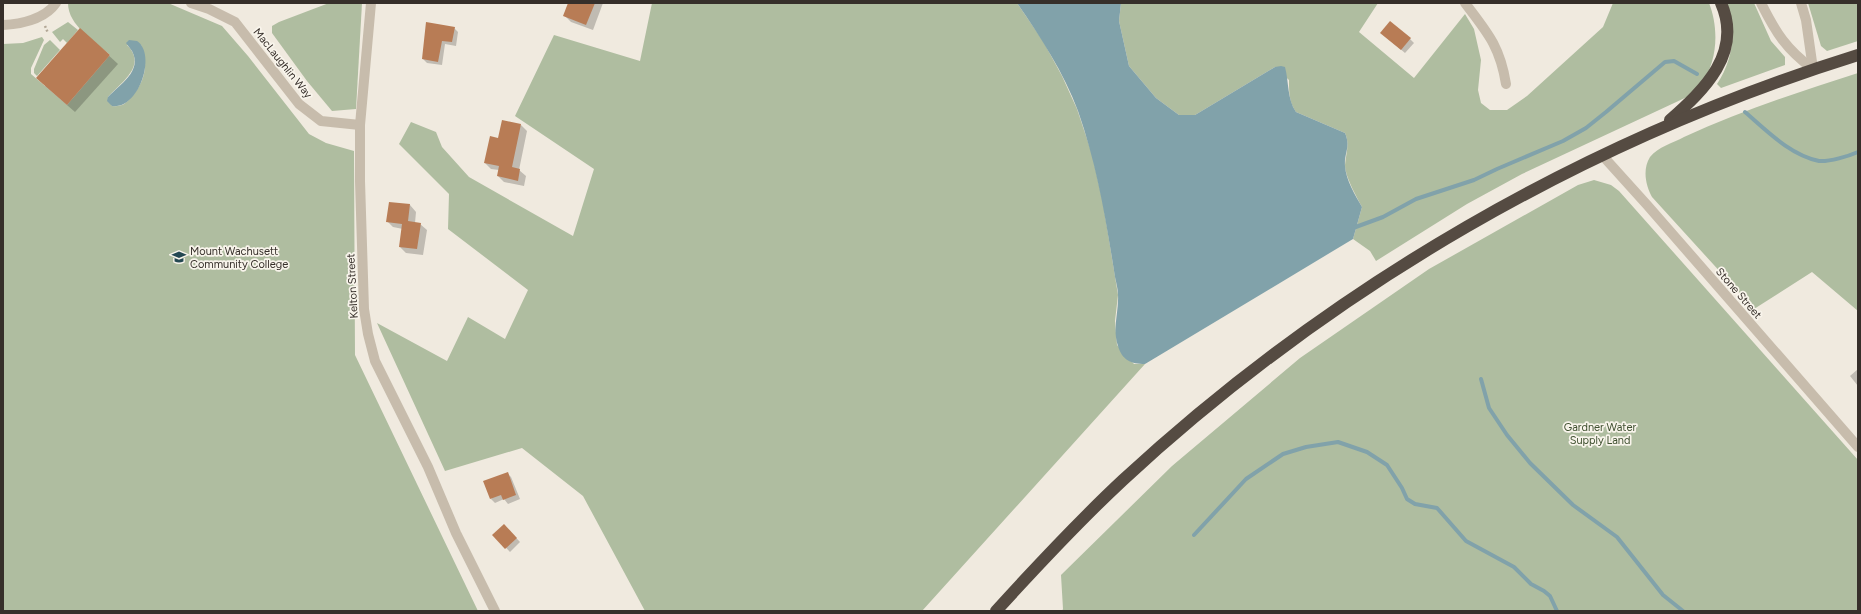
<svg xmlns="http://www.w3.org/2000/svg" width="1861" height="614" font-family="Figtree,sans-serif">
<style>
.green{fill:#afbda0;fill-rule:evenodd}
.water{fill:#81a2aa}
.shadow{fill:#0003}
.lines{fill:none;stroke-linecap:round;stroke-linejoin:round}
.stream{stroke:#81a2aa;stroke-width:4}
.building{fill:#b87c55}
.path{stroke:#b2a796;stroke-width:2.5;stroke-dasharray:2 2;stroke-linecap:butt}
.minor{stroke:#c7bcac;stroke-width:10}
.highway{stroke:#554b42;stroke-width:12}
.labels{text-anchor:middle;stroke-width:3.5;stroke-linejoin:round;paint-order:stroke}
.street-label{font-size:11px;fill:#362f2a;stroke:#f8f4eb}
.poi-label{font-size:11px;fill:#362f2a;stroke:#f8f4eb;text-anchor:start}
.park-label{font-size:11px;fill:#405131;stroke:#f8f4eb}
</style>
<rect width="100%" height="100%" fill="#f0eadf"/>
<g class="green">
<path d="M68 3H168L222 26 248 56 309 134 326 143 354 151 355 355 478 611H3V44L23 43 42 37 44 40 31 68V74L67 105 110 55C95 41 68 26 68 3ZM127 45H141C149 64 145 82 131 97 126 104 121 107 112 106L108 97C120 83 148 66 127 45Z"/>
<path d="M329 3H362L356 109 332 111 307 81 272 33V26L279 22Z"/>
<path d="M652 3H1017L1043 41 1062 76 1077 109 1092 154 1103 203 1118 295 1115 321 1117 345 1134 364H1145L922 611H645L583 496 522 448 445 471 377 323 447 361 468 317 505 339 528 290 448 229 449 194 399 144 411 122 436 132 442 147 469 177 573 236 594 169 515 116 554 35 640 61Z"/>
<path d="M1121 3H1378L1359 32 1414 78 1465 14 1474 29 1481 60 1478 90 1481 103 1490 110H1507L1527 96 1603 27 1613 3H1709C1719 28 1718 62 1701 84 1697 89 1691 93 1687 97L1522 174 1467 204 1376 261 1370 251 1353 239 1362 207C1356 196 1345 176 1345 165 1346 153 1350 144 1345 133L1296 112C1289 102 1289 92 1289 80L1275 67 1195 115H1179L1156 98 1129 66 1119 21Z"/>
<path d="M1727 3H1754L1771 41 1785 57V65L1721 88 1717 84C1733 60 1737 30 1727 3Z"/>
<path d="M1808 3H1858V41L1827 51 1821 46Z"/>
<path d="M68 22 78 30 67 43 63 39 60 42 52 32Z"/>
<path d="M50 40 60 50 37 76 34 73V69L44 45Z"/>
<path d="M1858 73V311L1812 272 1754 309 1652 197C1646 186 1642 170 1650 157 1658 147 1673 143 1684 137 1740 111 1799 92 1858 73Z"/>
<path d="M1594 180 1611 185 1619 191 1858 460V611H1062L1063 609 1061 575 1172 466 1300 358 1429 269 1578 185Z"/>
</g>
<g class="water">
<path d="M1017 3H1121L1119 21 1129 66 1156 98 1179 115H1195L1275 67 1281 66 1285 67C1289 82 1287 99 1296 112L1345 133C1351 147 1344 153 1345 166 1346 180 1355 195 1362 207L1353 239 1145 364C1131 364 1122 360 1118 346 1112 328 1119 312 1118 295 1118 289 1116 282 1115 277 1106 220 1097 165 1078 111 1064 73 1040 36 1017 3Z"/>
<path d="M129 40 137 41C157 54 139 110 112 106L107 101 108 97C119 85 143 71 132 51 130 48 128 46 126 43Z"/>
</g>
<g class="shadow">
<path d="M569 3H603L593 30 571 22 565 16Z"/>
<path d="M454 28 458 32 456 46 445 44 442 65 427 63 423 59Z"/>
<path d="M80 29 118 64 75 112 45 86Z"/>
<path d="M1386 37 1410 39 1414 43 1405 53Z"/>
<path d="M521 125 527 131 519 170 526 176 524 186 504 182 498 176 499 170 491 169 485 163 499 139Z"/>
<path d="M410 205 416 212 415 223 420 224 427 230 423 255 406 253 400 247 403 229 393 227 387 221Z"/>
<path d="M1858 369V386L1850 376Z"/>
<path d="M507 473 511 477 520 499 508 504 504 499 495 503 491 499Z"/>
<path d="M504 525 520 542 510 552 494 535Z"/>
</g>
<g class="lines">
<g class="stream">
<path d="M1745 112C1767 131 1790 155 1819 161 1829 162 1849 156 1858 152"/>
<path d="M1353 228 1383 217 1416 199 1474 180 1497 169 1563 141 1586 128 1606 112 1665 62 1674 61 1697 74"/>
<path d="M1481 379 1489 408 1507 435 1530 463 1573 505 1617 537 1663 595 1683 611"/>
<path d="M1194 535 1246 479 1283 454 1306 447 1338 442 1367 452 1387 465 1402 488 1407 499 1415 504 1437 508 1466 541 1514 567 1531 584 1544 591 1550 596 1557 611"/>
</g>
</g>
<g class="building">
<path d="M568 3H595L586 25 563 16Z"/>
<path d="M1390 21 1411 38 1401 50 1380 33Z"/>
<path d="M426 22 455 27 452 42 442 41 438 62 422 59Z"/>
<path d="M80 28 110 55 67 105 36 78Z"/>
<path d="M502 120 521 124 512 167 520 169 518 181 497 176 499 166 484 163 490 136 498 138Z"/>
<path d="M389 202 410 204 408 221 421 223 417 249 399 247 402 224 386 222Z"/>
<path d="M508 472 516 495 503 500 501 495 490 499 483 481Z"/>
<path d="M504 524 517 538 505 549 492 535Z"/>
</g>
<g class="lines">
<path class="path" d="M45 26 48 33"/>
<g class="minor">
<path d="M191 3 209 9 235 22 299 104 321 121 360 125"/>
<path d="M371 3 360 125V181L364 309 368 334 375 361 428 467 456 533 495 611"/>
<path d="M1465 3C1487 32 1500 46 1506 84"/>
<path d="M1761 3C1776 33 1786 49 1813 69"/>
<path d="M1801 3 1806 20 1813 69"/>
<path d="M3 25C21 24 45 19 56 3"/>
<path d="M1602 155 1648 206 1858 447"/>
</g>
<g class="highway">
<path d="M1670 120C1704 90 1743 53 1721 3"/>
<path d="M996 611C1037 566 1079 521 1123 480 1333 286 1585 140 1858 55"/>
</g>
</g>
<defs>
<symbol id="university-bare" viewBox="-9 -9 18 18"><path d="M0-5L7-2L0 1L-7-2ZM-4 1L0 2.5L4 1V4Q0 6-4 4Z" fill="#244852" stroke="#f8f4eb" stroke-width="2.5" paint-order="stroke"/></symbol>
</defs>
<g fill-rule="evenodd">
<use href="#university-bare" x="169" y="247" width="20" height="20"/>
</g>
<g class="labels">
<g class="street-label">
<text transform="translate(283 63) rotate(51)" y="4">MacLaughlin Way</text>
<text transform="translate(352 286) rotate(-93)" y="4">Kelton Street</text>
<text transform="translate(1739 293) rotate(49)" y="4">Stone Street</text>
</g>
<g class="poi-label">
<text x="190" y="255">Mount Wachusett<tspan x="190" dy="13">Community College</tspan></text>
</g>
<g class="park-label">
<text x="1600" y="431">Gardner Water<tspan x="1600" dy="13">Supply Land</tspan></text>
</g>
</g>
<rect width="1861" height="614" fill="none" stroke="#362f2a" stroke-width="8"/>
</svg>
